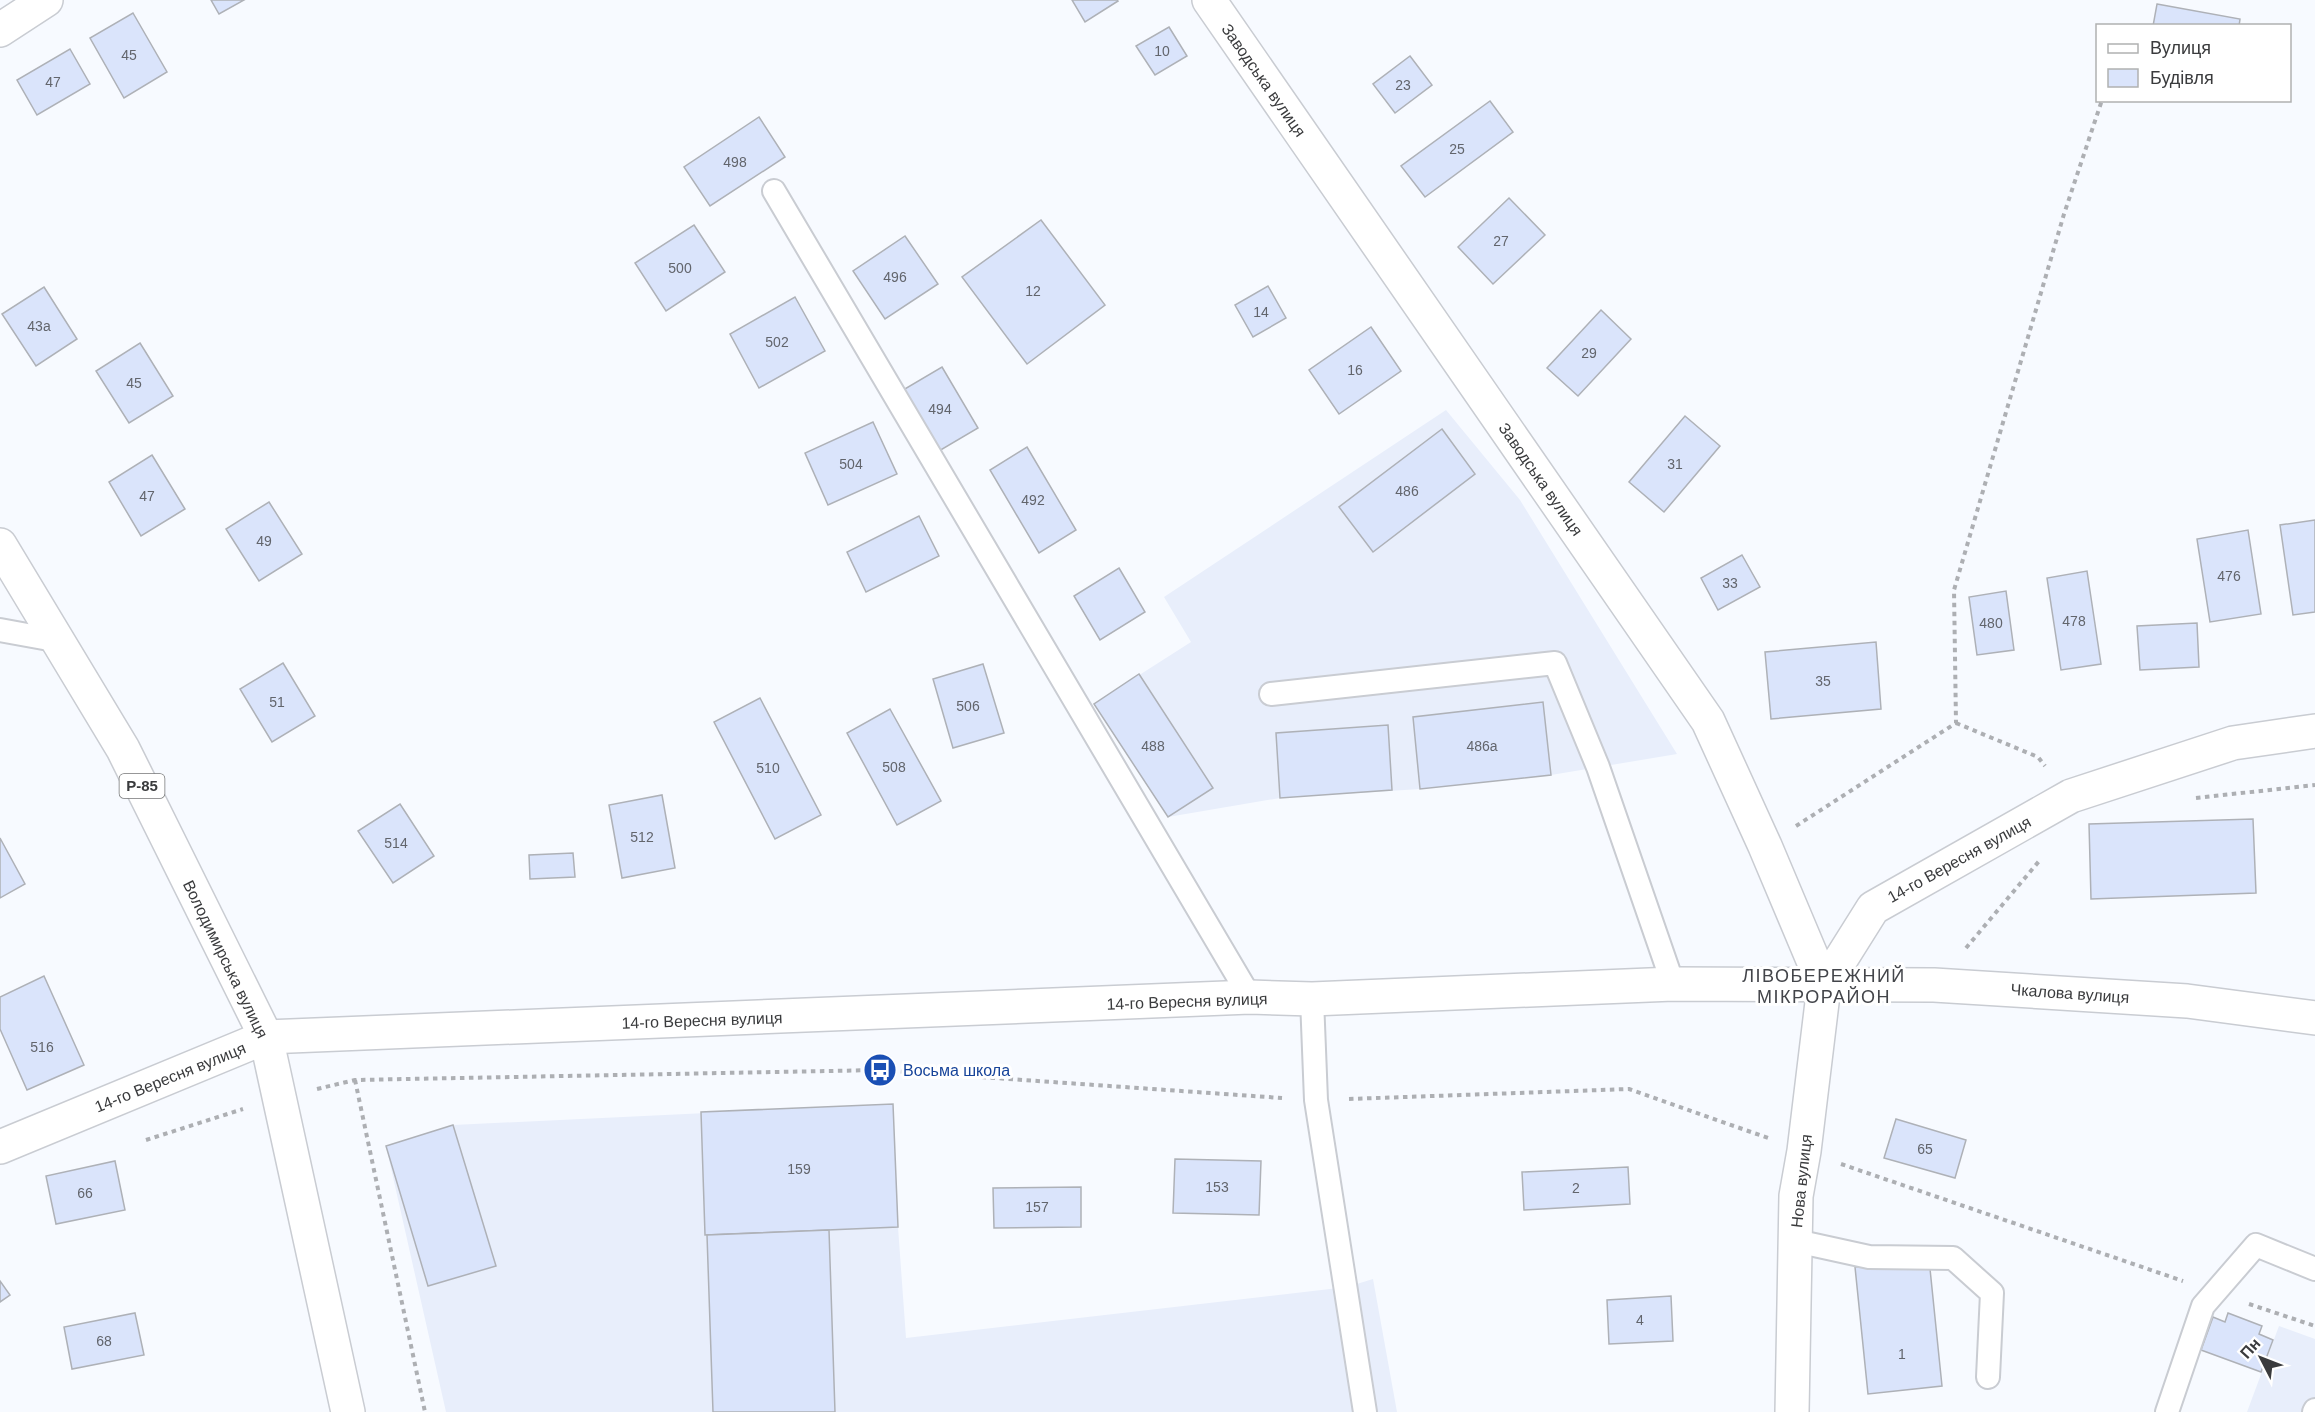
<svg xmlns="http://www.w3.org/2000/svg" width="2315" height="1412" font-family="Helvetica,sans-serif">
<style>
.built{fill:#e8eefb}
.building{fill:#dae4fb;stroke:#aeb1b7;stroke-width:1.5}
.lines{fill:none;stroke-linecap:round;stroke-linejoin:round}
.service-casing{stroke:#c9ccd2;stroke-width:26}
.minor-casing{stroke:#c9ccd2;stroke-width:36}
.secondary-casing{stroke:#c9ccd2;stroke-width:36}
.primary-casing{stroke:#c9ccd2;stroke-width:36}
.path{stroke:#adafb3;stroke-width:4;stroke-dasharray:4.5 4.5;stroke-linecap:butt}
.service{stroke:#fff;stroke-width:22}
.minor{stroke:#fff;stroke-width:33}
.secondary{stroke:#fff;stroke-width:33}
.primary{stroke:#fff;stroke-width:33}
.labels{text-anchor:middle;stroke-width:6;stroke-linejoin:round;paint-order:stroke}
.number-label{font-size:14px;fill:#62656c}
.shield{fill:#fff;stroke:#757677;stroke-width:1.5}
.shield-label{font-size:15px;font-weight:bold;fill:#3a3b3d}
.street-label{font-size:16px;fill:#3a3b3d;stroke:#fff}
.transit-label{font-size:16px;fill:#164399;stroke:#fff;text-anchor:start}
.neighbourhood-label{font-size:18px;letter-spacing:1.5px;fill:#43454a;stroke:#fff}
</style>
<rect width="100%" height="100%" fill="#f7faff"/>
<g class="built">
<path d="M1446 410 1520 500 1677 754 1551 775 1420 789 1280 798 1168 817 1094 704 1191 642 1164 597Z"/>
<path d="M893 1104 898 1227 906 1338 1347 1287 1373 1279 1397 1412H446L386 1146 453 1125Z"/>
<path d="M2279 1326 2315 1339V1412H2247Z"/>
</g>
<g class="building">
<path d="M211 0H244L219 14Z"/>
<path d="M1072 0H1117L1118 1 1085 22Z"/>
<path d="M2157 4 2240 19 2239 26H2153Z"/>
<path d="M133 13 167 72 124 98 90 38Z"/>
<path d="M1169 27 1187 56 1155 75 1136 46Z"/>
<path d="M70 49 90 84 37 115 17 80Z"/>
<path d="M1410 56 1432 85 1395 113 1373 84Z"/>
<path d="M1490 101 1513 132 1425 197 1401 166Z"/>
<path d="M759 117 785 157 710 206 684 167Z"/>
<path d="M1509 198 1545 235 1493 284 1458 247Z"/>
<path d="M1041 220 1105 305 1027 364 962 277Z"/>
<path d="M694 225 725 272 666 311 635 263Z"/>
<path d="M905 236 938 284 885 319 853 271Z"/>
<path d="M1268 286 1286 318 1253 337 1235 305Z"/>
<path d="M44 287 77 339 36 366 2 314Z"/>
<path d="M795 297 825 351 759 388 730 334Z"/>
<path d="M1601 310 1631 339 1578 396 1547 368Z"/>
<path d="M1371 327 1401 371 1339 414 1309 370Z"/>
<path d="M140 343 173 396 129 423 96 371Z"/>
<path d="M942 367 978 428 939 451 903 390Z"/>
<path d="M1685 416 1720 446 1664 512 1629 482Z"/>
<path d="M873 422 897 474 828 505 805 453Z"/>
<path d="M1442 429 1475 474 1373 552 1339 507Z"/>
<path d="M1027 447 1076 530 1039 553 990 470Z"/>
<path d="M152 455 185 509 141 536 109 482Z"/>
<path d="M269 502 302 554 259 581 226 529Z"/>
<path d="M919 516 939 556 866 592 847 552Z"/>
<path d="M2315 520V612L2293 615 2280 525Z"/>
<path d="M2248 530 2261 614 2210 622 2197 539Z"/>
<path d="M1742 555 1760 587 1718 610 1701 578Z"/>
<path d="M1119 568 1145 612 1100 640 1074 596Z"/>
<path d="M2087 571 2101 664 2061 670 2047 578Z"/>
<path d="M2006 591 2014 650 1977 655 1969 597Z"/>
<path d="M2197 623 2199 667 2140 670 2137 626Z"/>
<path d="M1876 642 1881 709 1771 719 1765 652Z"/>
<path d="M283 663 315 716 272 742 240 689Z"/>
<path d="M983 664 1004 733 953 748 933 679Z"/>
<path d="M1139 674 1213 788 1168 817 1094 704Z"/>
<path d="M760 698 821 815 775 839 714 722Z"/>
<path d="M1543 702 1551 775 1420 789 1413 717Z"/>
<path d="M890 709 941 801 897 825 847 733Z"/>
<path d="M1388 725 1392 790 1280 798 1276 733Z"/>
<path d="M662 795 675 868 622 878 609 805Z"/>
<path d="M400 804 434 856 393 883 358 831Z"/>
<path d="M2253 819 2256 893 2091 899 2089 824Z"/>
<path d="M0 838 25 884 0 898Z"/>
<path d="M573 853 575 877 530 879 529 855Z"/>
<path d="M44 976 84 1065 27 1090 0 1029V997Z"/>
<path d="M893 1104 898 1227 705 1235 701 1112Z"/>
<path d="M1896 1119 1966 1140 1955 1178 1884 1158Z"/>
<path d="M453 1125 496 1266 428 1286 386 1146Z"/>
<path d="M1175 1159 1261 1161 1259 1215 1173 1213Z"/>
<path d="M115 1161 125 1210 56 1224 46 1176Z"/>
<path d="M1628 1167 1630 1204 1524 1210 1522 1172Z"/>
<path d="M1081 1187V1227L994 1228 993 1188Z"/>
<path d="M829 1230 835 1412H713L707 1235Z"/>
<path d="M1929 1259 1942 1386 1868 1394 1855 1267Z"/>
<path d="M0 1281 10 1295 0 1302Z"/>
<path d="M1671 1296 1673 1341 1609 1344 1607 1300Z"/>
<path d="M135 1313 144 1355 72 1369 64 1327Z"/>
<path d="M2228 1313 2262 1326 2259 1334 2273 1340 2261 1372 2201 1350 2213 1317 2225 1322Z"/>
</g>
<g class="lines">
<defs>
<g id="service">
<path d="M774 191 1250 997"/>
<path d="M0 630 60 641"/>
<path d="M1271 694 1555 663 1598 767 1673 984"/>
<path d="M1312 999 1316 1100 1365 1412"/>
<path d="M1796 1241 1869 1257 1953 1258 1992 1293 1988 1377"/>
<path d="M2167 1412 2203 1306 2256 1245 2315 1269"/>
<path d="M2314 1412 2315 1410"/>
</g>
<g id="minor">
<path d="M1209 0 1708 721 1765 846 1824 986"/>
<path d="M0 30 46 0"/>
<path d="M0 1147 266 1037"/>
<path d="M1792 1412 1796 1196 1804 1151 1824 986 1873 908 2071 796 2233 743 2315 731"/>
</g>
<path id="secondary" d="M266 1037 1250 997 1312 999 1673 984 1934 985 2187 1001 2315 1018"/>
<path id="primary" d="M0 545 123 749 266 1037 348 1412"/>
</defs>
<use href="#service" class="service-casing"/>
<use href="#minor" class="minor-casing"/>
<use href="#secondary" class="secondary-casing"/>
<use href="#primary" class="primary-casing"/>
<g class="path">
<path d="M1956 723 2038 757 2045 766"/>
<path d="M2196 798 2315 785"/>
<path d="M1796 826 1956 723 1954 590 2064 214 2102 100"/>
<path d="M1966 948 2040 860"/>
<path d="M355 1080 425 1412"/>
<path d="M317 1089 355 1080 880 1070 1282 1098"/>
<path d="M1349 1099 1629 1089 1768 1138"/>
<path d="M146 1140 243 1109"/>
<path d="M1841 1164 2183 1281"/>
<path d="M2249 1304 2315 1326"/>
</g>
<use href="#service" class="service"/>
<use href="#minor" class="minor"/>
<use href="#secondary" class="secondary"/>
<use href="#primary" class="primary"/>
</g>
<defs>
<symbol id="bus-disc" viewBox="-11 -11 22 22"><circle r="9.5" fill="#1a4fb4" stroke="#fff"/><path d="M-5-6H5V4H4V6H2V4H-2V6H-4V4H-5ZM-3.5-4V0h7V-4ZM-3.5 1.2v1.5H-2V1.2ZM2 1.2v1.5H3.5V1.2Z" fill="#fff"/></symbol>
</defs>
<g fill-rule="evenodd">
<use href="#bus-disc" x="861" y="1051" width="38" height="38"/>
</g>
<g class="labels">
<g class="number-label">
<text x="1162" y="56">10</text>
<text x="129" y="60">45</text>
<text x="53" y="87">47</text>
<text x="1403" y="90">23</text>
<text x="1457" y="154">25</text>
<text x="735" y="167">498</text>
<text x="1501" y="246">27</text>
<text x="680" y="273">500</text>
<text x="895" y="282">496</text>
<text x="1033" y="296">12</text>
<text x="1261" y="317">14</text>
<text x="39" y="331">43а</text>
<text x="777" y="347">502</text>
<text x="1589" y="358">29</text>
<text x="1355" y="375">16</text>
<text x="134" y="388">45</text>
<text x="940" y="414">494</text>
<text x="851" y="469">504</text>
<text x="1675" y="469">31</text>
<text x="1407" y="496">486</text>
<text x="147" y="501">47</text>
<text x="1033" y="505">492</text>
<text x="264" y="546">49</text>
<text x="2229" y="581">476</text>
<text x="1730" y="588">33</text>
<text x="2074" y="626">478</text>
<text x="1991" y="628">480</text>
<text x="1823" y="686">35</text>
<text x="277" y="707">51</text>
<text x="968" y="711">506</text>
<text x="1153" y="751">488</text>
<text x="1482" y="751">486а</text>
<text x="894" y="772">508</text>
<text x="768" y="773">510</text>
<text x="642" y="842">512</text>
<text x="396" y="848">514</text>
<text x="42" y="1052">516</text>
<text x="1925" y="1154">65</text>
<text x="799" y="1174">159</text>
<text x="1217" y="1192">153</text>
<text x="1576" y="1193">2</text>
<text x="85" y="1198">66</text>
<text x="1037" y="1212">157</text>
<text x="1640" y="1325">4</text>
<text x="104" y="1346">68</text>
<text x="1902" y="1359">1</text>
</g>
<rect class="shield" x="119.5" y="774" width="45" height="24" rx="4.5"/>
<g class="shield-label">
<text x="142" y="791">Р-85</text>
</g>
<g class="street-label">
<text transform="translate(1264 80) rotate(55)" y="6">Заводська вулиця</text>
<text transform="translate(1541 479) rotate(55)" y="6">Заводська вулиця</text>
<text transform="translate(1959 859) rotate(-29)" y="6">14-го Вересня вулиця</text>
<text transform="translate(226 959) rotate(64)" y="6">Володимирська вулиця</text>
<text transform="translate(2070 993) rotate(4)" y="6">Чкалова вулиця</text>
<text transform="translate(1187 1001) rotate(-2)" y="6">14-го Вересня вулиця</text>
<text transform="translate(702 1020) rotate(-2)" y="6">14-го Вересня вулиця</text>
<text transform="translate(170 1077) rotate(-22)" y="6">14-го Вересня вулиця</text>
<text transform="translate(1801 1181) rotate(-84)" y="6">Нова вулиця</text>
</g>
<g class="transit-label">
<text x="903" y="1076">Восьма школа</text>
</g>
<g class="neighbourhood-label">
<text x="1824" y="982">ЛІВОБЕРЕЖНИЙ<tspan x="1824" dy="21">МІКРОРАЙОН</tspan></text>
</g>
</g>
<rect x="2096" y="24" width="195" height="78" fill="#ffffff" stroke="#b0b1b1" stroke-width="1.5"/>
<rect x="2108" y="44" width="30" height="9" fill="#ffffff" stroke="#b0b1b1" stroke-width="1.5"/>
<text x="2150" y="54" font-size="18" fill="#3a3b3d">Вулиця</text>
<rect x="2108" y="69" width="30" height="18" fill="#dae4fb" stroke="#b0b1b1" stroke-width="1.5"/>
<text x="2150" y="84" font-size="18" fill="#3a3b3d">Будівля</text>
<g transform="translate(2261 1358) rotate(312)" stroke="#ffffff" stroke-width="4.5" paint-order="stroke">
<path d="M0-4.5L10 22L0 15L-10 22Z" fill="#3a3b3d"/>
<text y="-9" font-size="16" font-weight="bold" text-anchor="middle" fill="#3a3b3d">Пн</text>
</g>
</svg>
